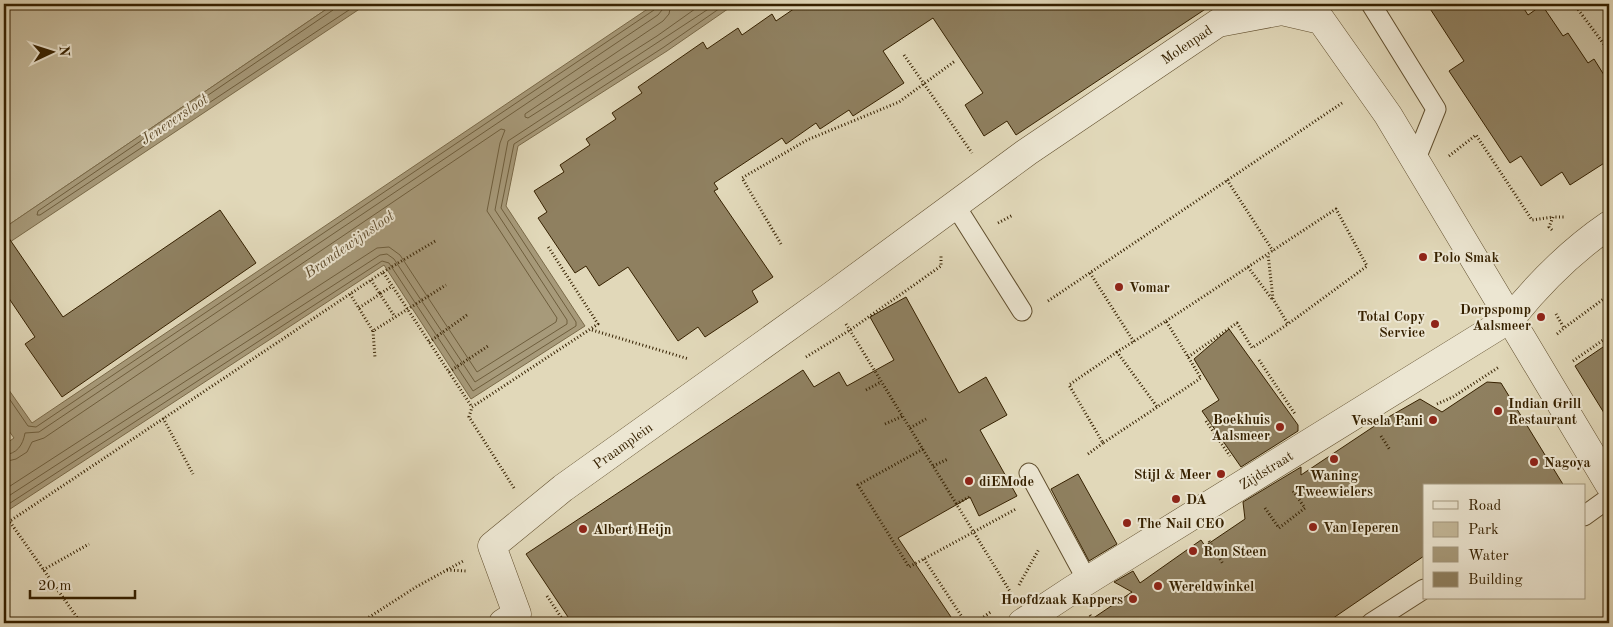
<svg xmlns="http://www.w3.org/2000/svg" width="1613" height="627" font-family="'Old Standard TT',serif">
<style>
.green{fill:#c4b99a;stroke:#7d6d4d}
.water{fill:#a79a7a;stroke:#7a6a49}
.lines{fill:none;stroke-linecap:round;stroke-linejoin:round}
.shore{stroke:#6e5e3d;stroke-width:1}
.building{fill:#8f8060;stroke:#362100}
.service-casing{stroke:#614f2e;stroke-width:21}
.pedestrian-casing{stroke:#614f2e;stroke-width:29}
.minor-casing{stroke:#614f2e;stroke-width:29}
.path{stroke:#362100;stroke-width:3;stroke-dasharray:1 2.5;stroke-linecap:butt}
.service{stroke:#ece6d2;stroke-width:19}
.pedestrian{stroke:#ece6d2;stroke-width:28}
.minor{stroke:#ece6d2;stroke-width:28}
.poi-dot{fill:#8f2418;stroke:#ece6d2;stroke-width:2}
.labels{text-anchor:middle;stroke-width:4;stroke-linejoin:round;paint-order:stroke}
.street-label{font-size:14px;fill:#362100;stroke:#ece6d2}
.poi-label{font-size:14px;font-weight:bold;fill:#362100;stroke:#ece6d2;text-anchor:start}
.water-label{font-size:15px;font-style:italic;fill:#5e4b2b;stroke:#ece6d2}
</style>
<rect width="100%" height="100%" fill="#e1d8b9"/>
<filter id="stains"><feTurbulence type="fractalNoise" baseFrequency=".004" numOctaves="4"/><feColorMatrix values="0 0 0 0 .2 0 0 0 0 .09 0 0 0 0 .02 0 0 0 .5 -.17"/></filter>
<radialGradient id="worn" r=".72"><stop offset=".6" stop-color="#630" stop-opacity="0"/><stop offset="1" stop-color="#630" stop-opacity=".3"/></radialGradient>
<g class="green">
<path d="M4 4H334L4 228Z"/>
<path d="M1483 4H1609V82L1600 92 1513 31Z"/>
</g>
<g class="water">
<path d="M334 4H367L4 246V228Z"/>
<path d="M655 4H735L667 51 518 146 506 206 585 326 471 399 384 265 4 513V445L14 438 4 424V383L32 423Z"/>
</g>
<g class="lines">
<g class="shore">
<path d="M336 4 333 10 38 211 37 215H40L358 4"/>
<path d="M671 4 669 14 663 21 525 114V117L528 118 657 36 702 4"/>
<path d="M4 391 28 426 36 427 654 10 657 4"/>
<path d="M4 455C17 454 23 445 25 433L39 432 658 15 662 10 663 4"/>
<path d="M4 462 16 459 27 452 32 442 44 438 501 129 505 130 500 143 487 211 557 318 556 322 477 372 400 255 389 247 377 248 4 490"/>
<path d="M4 499 380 255 387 254 394 259 475 382 567 324V320L495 210 508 141 716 4"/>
<path d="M4 507 382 261 389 263 473 391 576 326V322L501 208 514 144 664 47 726 4"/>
</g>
</g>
<g class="building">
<path d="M801 4H1213L1016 135 1007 121 984 136 965 105 983 93 933 18 883 51 904 83 853 116 849 110 820 129 816 123 786 144 782 138 714 183 718 189 714 191 773 277 752 291 758 302 705 337 698 327 678 341 628 267 599 286 586 266 575 273 538 218 547 212 534 191 564 172 560 165 590 145 586 139 616 119 612 113 642 93 638 87 703 42 707 49 738 28 742 35 772 14 776 21Z"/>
<path d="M1427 4H1521L1528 15 1542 5 1563 36 1568 33 1588 63 1594 59 1609 83V160L1570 185 1562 172 1541 186 1521 156 1510 163 1449 71 1464 61Z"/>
<path d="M220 210 256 263 62 397 25 344 35 337 4 291V231L63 317Z"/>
<path d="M906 297 959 393 986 377 1007 415 980 430 1017 496 979 516 970 497 898 538 955 623H572L526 554 803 370 814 387 839 372 847 386 894 360 870 317Z"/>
<path d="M1229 329 1298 425V431L1241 467 1202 411 1219 400 1194 359Z"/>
<path d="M1609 343V421L1575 366Z"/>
<path d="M1487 382 1501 383 1564 486H1424V556L1326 623H1086L1132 592 1114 582 1133 571 1140 583 1201 540 1205 546 1245 519 1243 502 1301 467V475L1385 419 1420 399 1442 412Z"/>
<path d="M1078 474 1117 544 1089 561 1051 489Z"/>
</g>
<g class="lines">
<defs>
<g id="service">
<path d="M1371 4 1436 109 1415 161"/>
<path d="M955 205 1022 311"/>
<path d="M1029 473 1087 580"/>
<path d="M1584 516 1609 498"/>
<path d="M1371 623 1424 589"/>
</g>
<g id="pedestrian">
<path id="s1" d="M1022 623 1072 590 1511 318"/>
</g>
<g id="minor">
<path d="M1511 318C1540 282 1571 251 1609 225"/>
<path id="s2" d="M503 623 517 614 492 546 563 488 830 297 1027 152 1218 23 1282 11 1321 20 1388 115 1609 484"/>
</g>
</defs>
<use href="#service" class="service-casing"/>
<use href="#pedestrian" class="pedestrian-casing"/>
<use href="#minor" class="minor-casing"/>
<g class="path">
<path d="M1574 4 1609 51"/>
<path d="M904 55 972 153"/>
<path d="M1449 156 1476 135 1532 220 1553 217"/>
<path d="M1227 180 1273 251"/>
<path d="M998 223 1013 215"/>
<path d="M1552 230 1549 227 1553 217H1564"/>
<path d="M781 244 742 178 807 140 899 102 955 61"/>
<path d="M1248 267 1272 299"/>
<path d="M383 272 437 240"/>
<path d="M1090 273 1134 342"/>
<path d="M371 280 380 294 392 286"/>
<path d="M350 294 373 331 446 285"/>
<path d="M1048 301 1342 103"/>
<path d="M359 308 380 294 395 317"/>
<path d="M1556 314 1564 328 1609 295"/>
<path d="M1166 321C1223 284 1279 246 1336 209L1367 266 1288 324 1273 299 1268 254"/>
<path d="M846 324 1011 593"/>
<path d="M592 330 689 359"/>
<path d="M373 331 375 358"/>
<path d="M1557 334 1564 328"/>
<path d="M429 342 467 315"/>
<path d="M1117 352 1069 385 1103 443 1201 378 1166 321 1117 352 1158 408"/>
<path d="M806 357 850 330 941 266V256"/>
<path d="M1188 357 1237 323 1252 348 1288 324"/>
<path d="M1259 360 1295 414"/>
<path d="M1573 361 1609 336"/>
<path d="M449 372 488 346"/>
<path d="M866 390 881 382"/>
<path d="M1437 404 1453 397 1499 367"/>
<path d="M163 418 193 474"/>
<path d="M1206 421 1230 456"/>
<path d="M885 424 903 416"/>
<path d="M910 428 926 419"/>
<path d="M1381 436 1390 450"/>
<path d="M923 449 858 485 909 567 1016 509"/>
<path d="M1088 454 1103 443"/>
<path d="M933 466 948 459"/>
<path d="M514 488 469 417 472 407 598 324 547 245"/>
<path d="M956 504 969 497"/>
<path d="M1265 508 1279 528 1305 508 1293 491"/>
<path d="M10 522 81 623"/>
<path d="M4 536 10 521 383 272 472 407"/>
<path d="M1209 541 1223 564"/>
<path d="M924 559 966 623"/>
<path d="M43 570 89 544"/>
<path d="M447 570 467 571"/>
<path d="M1019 585 1039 549"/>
<path d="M547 596 565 623"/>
<path d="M1090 615 1095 623"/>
<path d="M360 623 416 587 465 560"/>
<path d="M975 623 992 611"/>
</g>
<use href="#service" class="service"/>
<use href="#pedestrian" class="pedestrian"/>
<use href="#minor" class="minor"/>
</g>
<g class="poi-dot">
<circle cx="1423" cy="257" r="5"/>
<circle cx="1119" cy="287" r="5"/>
<circle cx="1541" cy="317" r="5"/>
<circle cx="1435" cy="324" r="5"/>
<circle cx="1498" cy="411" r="5"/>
<circle cx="1433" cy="420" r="5"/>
<circle cx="1280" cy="427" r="5"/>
<circle cx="1334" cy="459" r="5"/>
<circle cx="1534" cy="462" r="5"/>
<circle cx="1221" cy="474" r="5"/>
<circle cx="969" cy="481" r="5"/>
<circle cx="1176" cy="499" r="5"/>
<circle cx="1127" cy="523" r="5"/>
<circle cx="1313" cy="527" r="5"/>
<circle cx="583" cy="529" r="5"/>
<circle cx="1193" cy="551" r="5"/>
<circle cx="1158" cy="586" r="5"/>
<circle cx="1133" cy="599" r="5"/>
</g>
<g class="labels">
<g class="street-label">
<text dy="5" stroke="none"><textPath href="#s2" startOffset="946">Molenpad</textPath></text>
<text dy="5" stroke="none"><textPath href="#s2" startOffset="254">Praamplein</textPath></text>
<text dy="5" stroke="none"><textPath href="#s1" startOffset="288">Zijdstraat</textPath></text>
</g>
<g class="poi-label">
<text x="1433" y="262">Polo Smak</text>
<text x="1129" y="292">Vomar</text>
<text x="1531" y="314" text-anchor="end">Dorpspomp<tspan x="1531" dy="16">Aalsmeer</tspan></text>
<text x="1425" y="321" text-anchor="end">Total Copy<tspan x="1425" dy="16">Service</tspan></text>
<text x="1508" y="408">Indian Grill<tspan x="1508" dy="16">Restaurant</tspan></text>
<text x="1270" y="424" text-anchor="end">Boekhuis<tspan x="1270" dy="16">Aalsmeer</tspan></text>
<text x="1423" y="425" text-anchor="end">Vesela Pani</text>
<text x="1544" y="467">Nagoya</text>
<text x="1211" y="479" text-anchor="end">Stijl &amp; Meer</text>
<text x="1334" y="480" text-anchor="middle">Waning<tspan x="1334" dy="16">Tweewielers</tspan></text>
<text x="979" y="486">diEMode</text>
<text x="1186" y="504">DA</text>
<text x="1137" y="528">The Nail CEO</text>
<text x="1323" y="532">Van Ieperen</text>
<text x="593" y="534">Albert Heijn</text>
<text x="1203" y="556">Ron Steen</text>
<text x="1168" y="591">Wereldwinkel</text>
<text x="1123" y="604" text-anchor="end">Hoofdzaak Kappers</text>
</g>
<g class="water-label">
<text transform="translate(174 119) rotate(-34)" y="5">Jeneversloot</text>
<text transform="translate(349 244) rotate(-35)" y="5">Brandewijnsloot</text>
</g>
</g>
<rect width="1613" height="627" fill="none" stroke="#e1d8b9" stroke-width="20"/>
<rect x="5" y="5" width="1603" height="617" fill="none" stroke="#362100" stroke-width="2.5"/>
<rect x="10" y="10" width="1593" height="607" fill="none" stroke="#362100"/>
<rect x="1423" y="484" width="162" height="115" fill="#ece6d2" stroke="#a3977e"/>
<rect x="1433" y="501" width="25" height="8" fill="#ece6d2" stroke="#a3977e"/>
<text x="1468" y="510" font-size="15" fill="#362100">Road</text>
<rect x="1433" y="522" width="25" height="15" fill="#c4b99a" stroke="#a3977e"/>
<text x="1468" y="534" font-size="15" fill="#362100">Park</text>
<rect x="1433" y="547" width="25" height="15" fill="#a79a7a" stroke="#a3977e"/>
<text x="1468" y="560" font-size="15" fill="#362100">Water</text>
<rect x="1433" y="572" width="25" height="15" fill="#8f8060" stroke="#a3977e"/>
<text x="1468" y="584" font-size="15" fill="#362100">Building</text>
<g transform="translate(52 52) rotate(86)" stroke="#ece6d2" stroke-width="4" paint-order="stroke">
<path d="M0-4L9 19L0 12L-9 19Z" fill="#362100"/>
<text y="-8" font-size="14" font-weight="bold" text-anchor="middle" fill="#362100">N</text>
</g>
<path d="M30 590v8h105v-8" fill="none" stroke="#362100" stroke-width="2.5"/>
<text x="38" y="590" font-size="15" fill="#362100" stroke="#ece6d2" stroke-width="4" paint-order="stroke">20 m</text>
<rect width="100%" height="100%" filter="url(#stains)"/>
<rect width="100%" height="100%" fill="url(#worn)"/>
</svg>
